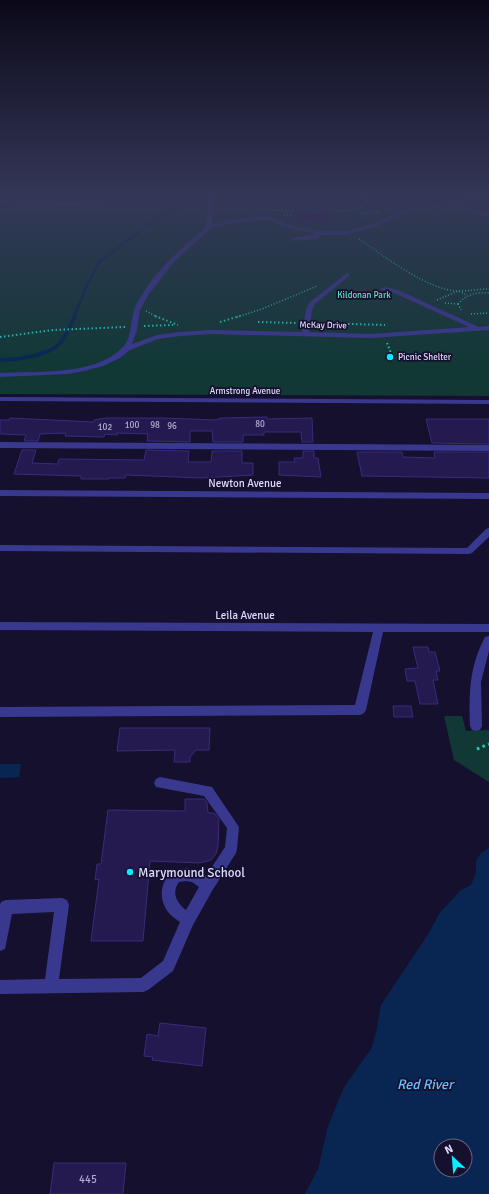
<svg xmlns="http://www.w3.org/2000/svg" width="489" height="1194" font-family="Signika,sans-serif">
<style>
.green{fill:#123836}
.water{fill:#092653;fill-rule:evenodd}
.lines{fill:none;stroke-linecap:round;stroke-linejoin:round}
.stream-far1{stroke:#092653;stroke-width:2.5}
.stream{stroke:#092653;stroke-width:3.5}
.building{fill:#241a50;stroke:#392b7d}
.path-far2{stroke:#28c7ba;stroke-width:1.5;stroke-dasharray:1 2;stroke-linecap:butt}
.path-far1{stroke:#28c7ba;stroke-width:2;stroke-dasharray:1.5 2.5;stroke-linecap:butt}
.path{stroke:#28c7ba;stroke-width:3;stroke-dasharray:2.5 3.5;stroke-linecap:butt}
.minor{fill:#39388f;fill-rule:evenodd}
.poi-dot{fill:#08ecff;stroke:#14102d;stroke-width:1.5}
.labels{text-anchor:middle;stroke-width:3.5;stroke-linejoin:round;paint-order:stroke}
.far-park-label{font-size:9px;fill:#5ee9c3;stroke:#14102d}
.far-street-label{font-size:9px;fill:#dfdcff;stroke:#14102d}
.far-poi-label{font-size:9px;fill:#dfdcff;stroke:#14102d;text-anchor:start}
.number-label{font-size:9px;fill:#b0acd3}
.street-label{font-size:11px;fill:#dfdcff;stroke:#14102d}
.near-number-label{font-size:11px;fill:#b0acd3}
.near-poi-label{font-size:13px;fill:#dfdcff;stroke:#14102d;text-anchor:start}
.near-water-label{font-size:14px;font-style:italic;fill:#6abdff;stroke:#14102d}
</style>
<rect width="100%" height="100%" fill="#14102d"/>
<g class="green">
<path d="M0 196H489V396L0 394Z"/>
<path d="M444 716H462L466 731 489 730V782L454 760Z"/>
</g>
<g class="water">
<path d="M251 196H273L299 201H321L331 196H360L363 203 353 207H324L318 210 280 207Z"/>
<path d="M0 764H21L19 777 0 778Z"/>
<path d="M489 848V1194H305L318 1169 328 1126 344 1087 371 1049 376 1033 381 1005 429 933 439 914 461 890 471 885 476 873V861L480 854ZM441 1146H465V1170H441Z"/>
</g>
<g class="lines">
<path class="stream-far1" d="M74 317 87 285 99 262 148 225 196 196"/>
<path class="stream" d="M0 360C16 360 44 356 57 346 66 339 70 325 75 316"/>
</g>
<g class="building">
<path d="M293 210 330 213 326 223 289 220Z"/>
<path d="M267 417V419L312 418 313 442H302L301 432H264V435H243V442H213L212 431H190V442L147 441 148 434 117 433V435L105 434 104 437 65 436 66 433 40 434 38 441H24L26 435 0 434V420H9L10 418 94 422V420L106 418H163L216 420 221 418Z"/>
<path d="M426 419H489V444L432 443Z"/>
<path d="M22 450H36L32 463 58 464 59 459 144 460 146 450 189 451 188 462H211L212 451H242V463H253V475L201 478 126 475 125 478H109V479H81V476L14 474Z"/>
<path d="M303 451H314V458H318L321 477 279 475V462H295L294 458H303Z"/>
<path d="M357 452H402L403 457 435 458 434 452H489V478L362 476Z"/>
<path d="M413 647H428L429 652H435L440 671H436L438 680H433L438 704H420L415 681H407L405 669 418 668Z"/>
<path d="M393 706H411L413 717H394Z"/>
<path d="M120 728H210L209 750H196L190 757V762H174L175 750 117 751Z"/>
<path d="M185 799H204L207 803 208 813H214L219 819 218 846 216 854 211 860 200 863 150 861 143 941H91L99 879 95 880 97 864H101L108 810 185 811Z"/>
<path d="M160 1023 206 1028 202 1066 152 1060 153 1057 144 1056 147 1034 158 1036Z"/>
<path d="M54 1163H126L123 1194H50Z"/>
</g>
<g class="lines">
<g class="path-far2">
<path d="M363 196 366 202 357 210 366 218V220"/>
<path d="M273 210 293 211"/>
<path d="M333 211 357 210"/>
<path d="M361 213 382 212"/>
<path d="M284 215H291"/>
<path d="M359 239C384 256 429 291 458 291 469 291 479 289 489 289"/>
<path d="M437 300 458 291 467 295"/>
<path d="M445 303 458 304"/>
<path d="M458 304 461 310"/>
<path d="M458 304C467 294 476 292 489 293"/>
<path d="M146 311 157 317"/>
<path d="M471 314 489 313"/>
<path d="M237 317 262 309 317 286"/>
</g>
<g class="path-far1">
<path d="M155 316 178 325"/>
<path d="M220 322 240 316"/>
<path d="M258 322 297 323"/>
<path d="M316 323 385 325"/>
<path d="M144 326 173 325"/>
<path d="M0 337 53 330 125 327"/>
<path d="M387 343 391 353"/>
</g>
<path class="path" d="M477 749 489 744"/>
<g class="minor">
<path d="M208 196H214L212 225 235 219 265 216 277 219 288 225 320 231H345L370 225 403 211 487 196H489V199L453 205 489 213V217L447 206 406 213 374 227 345 235H322L317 239 294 241 292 240V238L317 234 284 227 273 221 265 220 235 223 211 228 174 262 149 294 140 310 137 330 132 344 157 335 180 332 210 330 302 332 306 310 310 302 347 273 349 274V276L315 304 312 310 309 332 371 334 469 327 394 293 382 290 381 289 384 287 398 290 479 327 489 326V330L371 338 210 334 180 336 158 339 130 350 120 358 103 366 84 371 67 374 0 377V373C36 371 95 376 122 348 132 339 130 322 134 311 135 305 139 300 142 295 156 269 185 246 206 227Z"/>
<path d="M0 200 102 203 105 205 102 207 0 204Z"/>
<path d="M0 397 489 400V404L0 401Z"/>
<path d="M0 442 489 445V451L0 448Z"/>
<path d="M0 490 489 493V499L0 496Z"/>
<path d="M489 528V537L472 553 469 554 0 551V545L467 548 486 529Z"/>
<path d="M0 622 489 624V632H383L366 710 364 713 360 715 0 717V707L355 705 373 632 0 630Z"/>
<path d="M489 636V651L481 682 482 726 480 730 476 731 472 730 470 726C469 692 469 668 485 637Z"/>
<path d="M160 777 212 787 239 827 237 849 236 853 212 891 193 925 173 971 148 990 143 992 0 994V980L45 979 54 912 12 914 5 949 0 951V905L1 902 6 900 62 898 67 900 69 905 59 979 141 978 163 961 180 922C176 919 171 916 168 912 149 884 177 854 206 876L225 847 227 828 204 796 156 787 154 783 156 779ZM186 881 192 882 199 887 186 910C177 903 171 893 179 882Z"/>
</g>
</g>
<linearGradient id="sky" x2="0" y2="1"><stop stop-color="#0b0919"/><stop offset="0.54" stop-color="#343757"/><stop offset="1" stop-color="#343757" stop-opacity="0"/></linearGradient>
<rect width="489" height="363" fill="url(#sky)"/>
<g class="poi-dot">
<circle cx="390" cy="357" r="4"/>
<circle cx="130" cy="872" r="4"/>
</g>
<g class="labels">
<g class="far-park-label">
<text x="364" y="298">Kildonan Park</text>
</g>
<g class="far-street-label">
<text transform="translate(323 325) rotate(1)" y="3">McKay Drive</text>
<text x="245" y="394">Armstrong Avenue</text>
</g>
<g class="far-poi-label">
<text x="398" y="360">Picnic Shelter</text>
</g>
<g class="number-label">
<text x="260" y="427">80</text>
<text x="132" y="428">100</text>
<text x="155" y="428">98</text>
<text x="172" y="429">96</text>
<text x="105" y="430">102</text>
</g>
<g class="street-label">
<text x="245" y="487">Newton Avenue</text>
<text x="245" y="619">Leila Avenue</text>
</g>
<g class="near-number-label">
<text x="88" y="1183">445</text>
</g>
<g class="near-poi-label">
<text x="138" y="877">Marymound School</text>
</g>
<g class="near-water-label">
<text x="425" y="1089">Red River</text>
</g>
</g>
<g transform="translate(453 1158) rotate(334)"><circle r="19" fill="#14102d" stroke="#656281"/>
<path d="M0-3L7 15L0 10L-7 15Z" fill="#08ecff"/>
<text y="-6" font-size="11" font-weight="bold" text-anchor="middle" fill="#dfdcff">N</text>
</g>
</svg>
